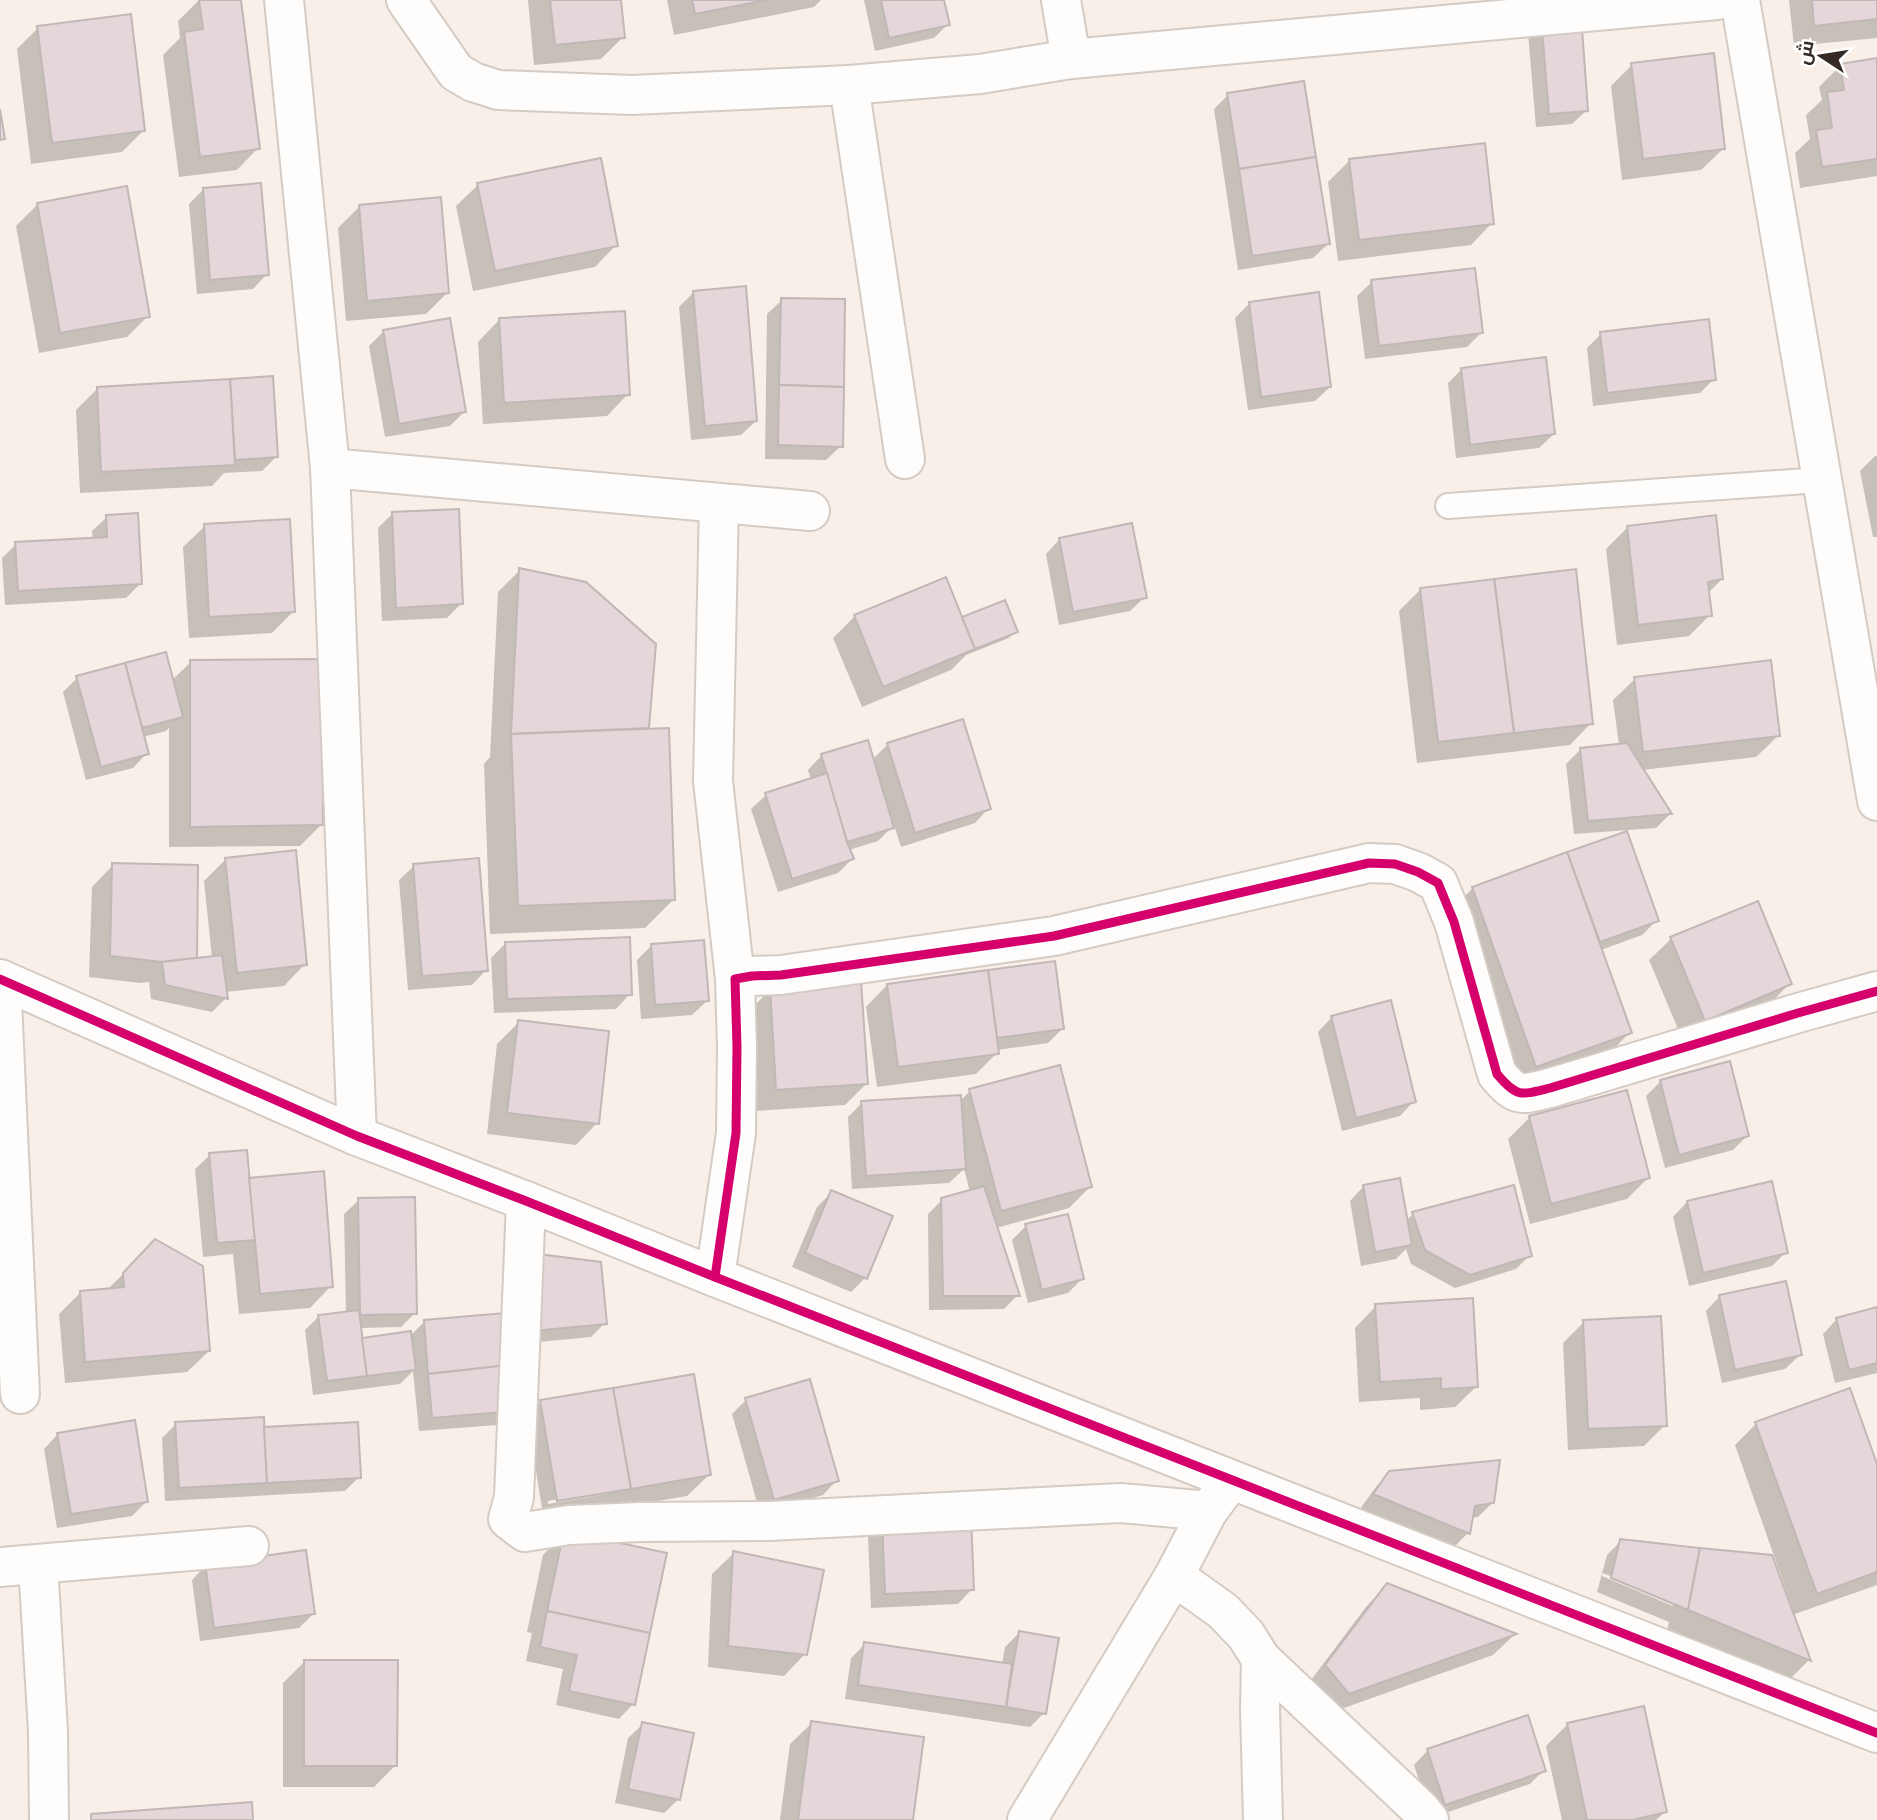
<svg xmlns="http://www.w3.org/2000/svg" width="1877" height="1820" font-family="'Sofia Sans Condensed',Cairo,sans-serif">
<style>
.shadow{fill:#0003;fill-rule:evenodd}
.building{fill:#e4d6d9;stroke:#c0b7b6;stroke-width:2}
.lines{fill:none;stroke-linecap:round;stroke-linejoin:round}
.service-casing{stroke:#d3cbc4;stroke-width:28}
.minor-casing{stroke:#d3cbc4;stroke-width:42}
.service{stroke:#fefdfc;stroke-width:24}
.minor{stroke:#fefdfc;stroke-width:38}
.cycleway-casing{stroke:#fff;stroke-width:13}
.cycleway{stroke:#d6006c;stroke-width:9}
</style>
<rect width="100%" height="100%" fill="#f8f0e8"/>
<g class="shadow">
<path d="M199 0H239L258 148 237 170 179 177 163 55 180 38 178 21Z"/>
<path d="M528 0H619L623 37 601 59 534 65Z"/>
<path d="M667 0H821L814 7 674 35Z"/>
<path d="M864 0H942L948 24 934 38 875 51Z"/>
<path d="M1789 0H1877V38L1794 46Z"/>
<path d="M1542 18 1587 110 1572 124 1536 127 1528 33Z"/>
<path d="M38 28 144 130 122 152 31 164 17 49Z"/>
<path d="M1877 60V176L1800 188 1795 153 1810 139 1806 115 1822 100 1819 87 1841 65Z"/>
<path d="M1632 65 1723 149 1701 170 1622 180 1611 86Z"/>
<path d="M1228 95 1328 244 1313 258 1238 270 1214 109Z"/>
<path d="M1350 160 1492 223 1471 245 1338 261 1328 182Z"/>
<path d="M478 185 616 245 595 267 473 291 456 206Z"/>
<path d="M204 189 267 274 253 289 197 294 189 204Z"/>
<path d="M38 204 148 316 127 337 39 353 16 226Z"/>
<path d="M360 206 448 292 426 314 346 321 338 228Z"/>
<path d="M1372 282 1481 333 1467 347 1365 359 1357 296Z"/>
<path d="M694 292 756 421 741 435 691 440 679 307Z"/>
<path d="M782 300 841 446 826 460 765 459 767 314Z"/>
<path d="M1249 304 1330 387 1315 401 1248 410 1235 318Z"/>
<path d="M499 320 628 394 607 416 483 424 478 342Z"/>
<path d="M383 332 464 412 450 426 385 437 369 346Z"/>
<path d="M1601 334 1714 379 1700 393 1593 406 1587 348Z"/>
<path d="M1462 369 1554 434 1539 448 1456 458 1448 383Z"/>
<path d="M272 378 276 457 262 471 224 473 212 486 80 493 76 410 97 389Z"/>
<path d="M1875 456H1877V537H1873L1860 471Z"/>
<path d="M392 514 461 604 447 618 382 621 378 528Z"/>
<path d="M107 517 141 583 126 598 5 605 2 558 16 544 93 540 92 531Z"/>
<path d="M205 526 293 612 272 633 189 638 183 547Z"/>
<path d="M1628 527 1722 579 1708 593 1710 615 1689 636 1617 645 1606 549Z"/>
<path d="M1060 539 1145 597 1130 611 1059 625 1046 554Z"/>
<path d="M520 570 647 728 644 731 674 899 645 928 490 934 484 764 490 757 498 592Z"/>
<path d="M1421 589 1591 723 1570 745 1417 763 1399 611Z"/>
<path d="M855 616 961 620 1015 631 1009 638 966 655 951 670 862 707 833 638Z"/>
<path d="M191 662 321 825 300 846 169 847V728L166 731 143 737 147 753 133 768 86 780 63 692 77 678 171 681Z"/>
<path d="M1635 679 1778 736 1756 757 1642 770 1670 814 1656 828 1574 834 1566 764 1581 749 1619 745 1613 700Z"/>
<path d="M888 744 989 808 975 823 901 847 894 825 878 841 849 850 852 859 838 873 778 892 751 809 766 795 811 780 808 770 822 755 872 760Z"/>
<path d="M1625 833 1656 921 1642 935 1601 950 1630 1032 1609 1054 1514 1087 1451 910 1473 888Z"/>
<path d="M226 859 305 964 284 986 225 992 226 998 212 1012 151 999 149 982 140 983 89 977 92 887 113 865 195 960 212 958 204 881Z"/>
<path d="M414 866 486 970 472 985 408 990 399 880Z"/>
<path d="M1671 939 1790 983 1769 1005 1683 1041 1649 960Z"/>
<path d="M505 944 630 994 616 1009 494 1013 491 958Z"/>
<path d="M651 946 707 1001 692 1015 641 1019 637 960Z"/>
<path d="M1053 963 1062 1029 1048 1043 997 1050V1053L976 1074 877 1087 866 1007 887 985Z"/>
<path d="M771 989 866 1084 845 1105 756 1111 750 1010Z"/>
<path d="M1332 1017 1414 1101 1400 1116 1342 1131 1318 1032Z"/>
<path d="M519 1022 597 1123 576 1145 487 1134 497 1044Z"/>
<path d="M1661 1081 1747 1136 1733 1150 1665 1168 1646 1096Z"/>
<path d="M970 1091 1090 1187 1069 1208 996 1228 1018 1295 1004 1309 929 1310 928 1214 942 1200 970 1192 964 1169 949 1183 852 1189 848 1117 862 1103 960 1101Z"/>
<path d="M1530 1117 1648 1178 1627 1199 1530 1224 1508 1139Z"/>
<path d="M210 1155 248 1180 331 1286 310 1308 239 1314 233 1254 203 1257 195 1169Z"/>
<path d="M1364 1186 1406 1221 1413 1214 1530 1255 1516 1269 1455 1288 1411 1264 1406 1249 1396 1259 1361 1266 1350 1201Z"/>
<path d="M831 1193 865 1278 851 1292 792 1267 817 1207Z"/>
<path d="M359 1200 415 1313 401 1327 360 1328 361 1339 410 1336 424 1322 512 1410 497 1425 419 1431 413 1371 400 1384 313 1395 305 1330 319 1316 346 1313 344 1214Z"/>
<path d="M1687 1202 1786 1252 1772 1266 1689 1286 1673 1217Z"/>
<path d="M1026 1226 1082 1279 1068 1293 1028 1303 1012 1240Z"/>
<path d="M134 1263 209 1351 187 1372 65 1383 59 1314 80 1293 107 1290Z"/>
<path d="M600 1264 605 1323 591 1337 518 1344Z"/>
<path d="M1720 1296 1800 1355 1785 1369 1722 1383 1706 1311Z"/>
<path d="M1376 1306 1477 1386 1455 1407 1420 1410V1398L1359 1402 1355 1328Z"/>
<path d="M1877 1309V1373L1835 1383 1823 1334 1837 1319Z"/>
<path d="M1584 1322 1665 1425 1644 1446 1568 1450 1563 1343Z"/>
<path d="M746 1400 837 1480 823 1495 760 1513 732 1414Z"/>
<path d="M541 1402 709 1475 687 1496 610 1509 609 1503 543 1514 527 1416ZM607 1491V1494L548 1504V1501Z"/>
<path d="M176 1424 262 1428 359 1477 345 1491 165 1501 162 1438Z"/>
<path d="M1756 1424 1877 1469V1585L1792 1615 1809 1660 1788 1681 1667 1631 1669 1622 1597 1592 1607 1555 1621 1541 1789 1608 1792 1607 1735 1445ZM1603 1573 1673 1602V1606L1602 1576Z"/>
<path d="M58 1434 146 1502 132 1516 57 1528 44 1449Z"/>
<path d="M1390 1473 1493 1502 1478 1517 1471 1518 1468 1533 1454 1547 1360 1509 1375 1488Z"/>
<path d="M883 1522 972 1589 958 1604 871 1608 868 1536Z"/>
<path d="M565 1533 633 1704 619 1719 556 1705 563 1669 526 1661 532 1633 527 1632 543 1555Z"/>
<path d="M734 1553 805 1654 784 1676 708 1667 712 1574Z"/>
<path d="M206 1565 313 1614 299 1628 200 1641 192 1580Z"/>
<path d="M1387 1585 1514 1635 1493 1655 1327 1714 1305 1688 1366 1607Z"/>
<path d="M1019 1633 1044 1713 1030 1727 845 1699 851 1658 865 1644 1002 1664 1005 1647Z"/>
<path d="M304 1662 396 1765 374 1787H283V1683Z"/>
<path d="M812 1723 911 1820H780L790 1744Z"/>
<path d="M643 1724 679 1799 664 1813 615 1803 628 1738Z"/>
<path d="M1567 1725 1665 1812 1656 1820H1562L1546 1746Z"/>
<path d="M1428 1750 1544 1770 1530 1784 1431 1818 1414 1765Z"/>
</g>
<g class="building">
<path d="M199 0H241L260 149 200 157 184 32 203 29Z"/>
<path d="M550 0H621L625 38 555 45Z"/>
<path d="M692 0H767L695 14Z"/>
<path d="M881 0H944L950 25 889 38Z"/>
<path d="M1812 0H1877V19L1814 26Z"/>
<path d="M131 14 145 131 52 143 37 26Z"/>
<path d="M1581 14 1588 111 1549 114 1541 17Z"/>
<path d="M1714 53 1725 149 1643 159 1631 63Z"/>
<path d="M1877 58V159L1822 167 1816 130 1832 128 1827 92 1844 90 1840 64Z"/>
<path d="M1304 81 1316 157 1239 169 1227 93Z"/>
<path d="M0 109 5 139 0 140Z"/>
<path d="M1485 143 1494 224 1359 240 1349 159Z"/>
<path d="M1316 157 1330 244 1252 256 1239 169Z"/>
<path d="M601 158 618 246 495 271 477 183Z"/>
<path d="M261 183 269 275 210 280 203 188Z"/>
<path d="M127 186 150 317 60 333 37 203Z"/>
<path d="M441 197 449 293 367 301 359 205Z"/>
<path d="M1475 268 1483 333 1379 346 1371 280Z"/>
<path d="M746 286 757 421 705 426 693 291Z"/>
<path d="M1319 292 1331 387 1261 397 1249 302Z"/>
<path d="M781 298 845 299 844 387 779 385Z"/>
<path d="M625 311 630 395 504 403 499 318Z"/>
<path d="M450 318 466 412 399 424 383 330Z"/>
<path d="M1709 319 1716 380 1607 393 1600 332Z"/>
<path d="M1546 357 1555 434 1470 445 1461 368Z"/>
<path d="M273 376 278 457 235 460 230 379Z"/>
<path d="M230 379 235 465 101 472 97 387Z"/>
<path d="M779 385 844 387 843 447 778 445Z"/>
<path d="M459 509 463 604 396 608 392 512Z"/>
<path d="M138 513 142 584 18 591 15 542 107 537 106 515Z"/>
<path d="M1716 515 1723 579 1708 582 1712 616 1638 625 1627 526Z"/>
<path d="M290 519 295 612 209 617 204 524Z"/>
<path d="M1132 523 1147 598 1073 612 1059 538Z"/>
<path d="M519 568 586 582 656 644 649 728 511 734Z"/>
<path d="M1576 569 1593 724 1514 733 1494 579Z"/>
<path d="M946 577 975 649 883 687 854 615Z"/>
<path d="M1494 579 1514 733 1438 742 1420 588Z"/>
<path d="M1005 600 1018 632 975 649 962 617Z"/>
<path d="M166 652 183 717 142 728 125 663Z"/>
<path d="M322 659 323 825 190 827V660Z"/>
<path d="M1771 660 1780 736 1643 752 1634 677Z"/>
<path d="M125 663 149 754 101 767 76 676Z"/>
<path d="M963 719 991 809 915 833 887 743Z"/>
<path d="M669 728 675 900 518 906 511 734Z"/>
<path d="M868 740 894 828 847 842 821 754Z"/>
<path d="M1627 743 1672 814 1588 821 1580 748Z"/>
<path d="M827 773 847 842 854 859 792 879 765 793Z"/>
<path d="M1627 831 1659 921 1600 942 1567 852Z"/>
<path d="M296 850 307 965 237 973 225 858Z"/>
<path d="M1567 852 1632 1033 1536 1067 1472 887Z"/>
<path d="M479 858 488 971 422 976 413 864Z"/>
<path d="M112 863 198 865 197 958 162 962 110 956Z"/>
<path d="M1758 901 1792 984 1705 1021 1670 937Z"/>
<path d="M630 937 632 995 507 999 505 942Z"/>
<path d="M704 940 709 1001 655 1005 651 944Z"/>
<path d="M222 955 228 999 165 985 162 962Z"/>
<path d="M1055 961 1064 1029 997 1038 988 970Z"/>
<path d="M988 970 999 1054 898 1067 887 984Z"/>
<path d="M861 981 868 1084 776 1090 770 987Z"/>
<path d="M1391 1000 1416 1102 1356 1118 1331 1016Z"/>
<path d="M518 1020 609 1031 599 1124 507 1113Z"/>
<path d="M1730 1061 1749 1136 1679 1155 1660 1080Z"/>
<path d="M1060 1065 1092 1187 1001 1211 969 1089Z"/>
<path d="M1627 1090 1650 1178 1551 1204 1529 1116Z"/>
<path d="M961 1095 966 1169 866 1176 861 1101Z"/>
<path d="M247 1150 255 1240 217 1243 209 1153Z"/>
<path d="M324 1171 333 1287 260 1294 249 1178Z"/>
<path d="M1400 1178 1412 1245 1375 1252 1363 1185Z"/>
<path d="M1772 1181 1788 1253 1703 1273 1687 1201Z"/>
<path d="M1514 1185 1532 1256 1470 1275 1425 1250 1412 1212Z"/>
<path d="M984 1186 1020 1296H943L941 1198Z"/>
<path d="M831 1190 893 1216 867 1279 805 1253Z"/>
<path d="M415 1197 417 1314 360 1315 358 1198Z"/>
<path d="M1068 1214 1084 1279 1042 1290 1025 1224Z"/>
<path d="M155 1239 203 1266 210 1351 85 1362 80 1291 124 1287 123 1273Z"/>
<path d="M530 1253 601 1262 607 1324 532 1331Z"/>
<path d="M1786 1281 1802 1355 1735 1370 1719 1295Z"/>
<path d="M1473 1298 1478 1387 1441 1389V1378L1380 1382 1375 1304Z"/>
<path d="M1877 1307V1363L1849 1370 1836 1318Z"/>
<path d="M359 1310 367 1376 327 1381 318 1315Z"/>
<path d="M505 1313 509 1365 428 1374 424 1320Z"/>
<path d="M1661 1316 1667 1426 1588 1429 1583 1320Z"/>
<path d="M411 1331 416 1370 367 1376 362 1338Z"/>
<path d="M509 1365 514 1411 432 1418 428 1374Z"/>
<path d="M694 1374 711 1475 631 1489 613 1388Z"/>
<path d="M810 1379 839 1481 774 1500 745 1398Z"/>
<path d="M613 1388 631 1489 557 1501 540 1400Z"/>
<path d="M1850 1388 1877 1464V1572L1817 1594 1755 1422Z"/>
<path d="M264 1417 267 1483 179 1488 175 1422Z"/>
<path d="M135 1420 148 1502 71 1514 57 1433Z"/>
<path d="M358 1422 361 1478 267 1483 264 1427Z"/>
<path d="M1500 1460 1494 1503 1475 1506 1470 1534 1373 1494 1389 1471Z"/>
<path d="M971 1516 974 1590 885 1594 882 1520Z"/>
<path d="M564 1531 667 1553 650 1633 547 1611Z"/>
<path d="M1620 1539 1700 1548 1688 1610 1611 1578Z"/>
<path d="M1700 1548 1772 1555 1811 1661 1688 1610Z"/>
<path d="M306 1550 315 1614 214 1628 205 1564Z"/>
<path d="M733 1551 824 1570 807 1655 728 1646Z"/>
<path d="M1387 1583 1517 1634 1349 1694 1325 1665Z"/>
<path d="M547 1611 650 1633 635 1705 569 1691 577 1655 540 1647Z"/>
<path d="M1019 1631 1059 1638 1046 1714 1006 1707Z"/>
<path d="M864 1642 1012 1664 1006 1707 858 1685Z"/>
<path d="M304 1660H398L397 1766H304Z"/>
<path d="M1644 1706 1667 1812 1632 1820H1587L1567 1723Z"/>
<path d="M1528 1715 1546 1771 1445 1805 1427 1749Z"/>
<path d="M811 1721 924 1737 913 1820H798Z"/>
<path d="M642 1722 694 1733 680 1800 628 1789Z"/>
<path d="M252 1802 253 1820H91V1814Z"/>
</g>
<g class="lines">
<defs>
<path id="service" d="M1448 506 1821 480"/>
<g id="minor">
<path d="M284 0 330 468 357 1136"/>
<path d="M406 0 456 72 473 82 498 90 632 95 849 85 980 74 1071 59 1717 0"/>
<path d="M1061 0 1071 59"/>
<path d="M1740 0 1877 801"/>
<path d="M849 85 905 459"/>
<path d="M330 468 810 511"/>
<path d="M719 503 713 781 735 979"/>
<path d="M0 979 357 1136 526 1201 715 1277 1877 1733"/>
<path d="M1 980 20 1394"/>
<path d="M526 1201 514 1497 508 1519 525 1532 569 1525 641 1522 769 1521 1121 1503 1208 1511"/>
<path d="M715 1277 736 1133 737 1047 735 979 752 976 781 975 1054 936 1369 863 1395 864 1418 872 1438 883 1454 922 1497 1074C1517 1098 1521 1095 1550 1088L1798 1013 1877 991"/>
<path d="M38 1564 48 1731 49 1820"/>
<path d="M0 1567 249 1546"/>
<path d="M1174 1576 1223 1611 1246 1635 1261 1659 1260 1710 1263 1820"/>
<path d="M1261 1659 1421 1810 1429 1820"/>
<path d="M1027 1820 1174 1576 1208 1511 1223 1491"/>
</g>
</defs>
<use href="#service" class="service-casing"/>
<use href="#minor" class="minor-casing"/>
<use href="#service" class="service"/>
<use href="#minor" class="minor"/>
<defs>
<g id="cycleway">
<path d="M0 979 357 1136 526 1201 715 1277 1877 1733"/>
<path d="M715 1277 736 1133 737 1047 735 979 752 976 781 975 1054 936 1369 863 1395 864 1418 872 1438 883 1454 922 1497 1074C1517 1098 1521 1095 1550 1088L1798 1013 1877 991"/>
</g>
</defs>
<use href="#cycleway" class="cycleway-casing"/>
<use href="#cycleway" class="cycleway"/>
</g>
<g transform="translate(1821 56) rotate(282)" stroke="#ffffff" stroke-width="5" paint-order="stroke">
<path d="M0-5L12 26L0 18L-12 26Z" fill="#352b24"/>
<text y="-10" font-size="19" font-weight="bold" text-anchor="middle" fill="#352b24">ش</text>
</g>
</svg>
